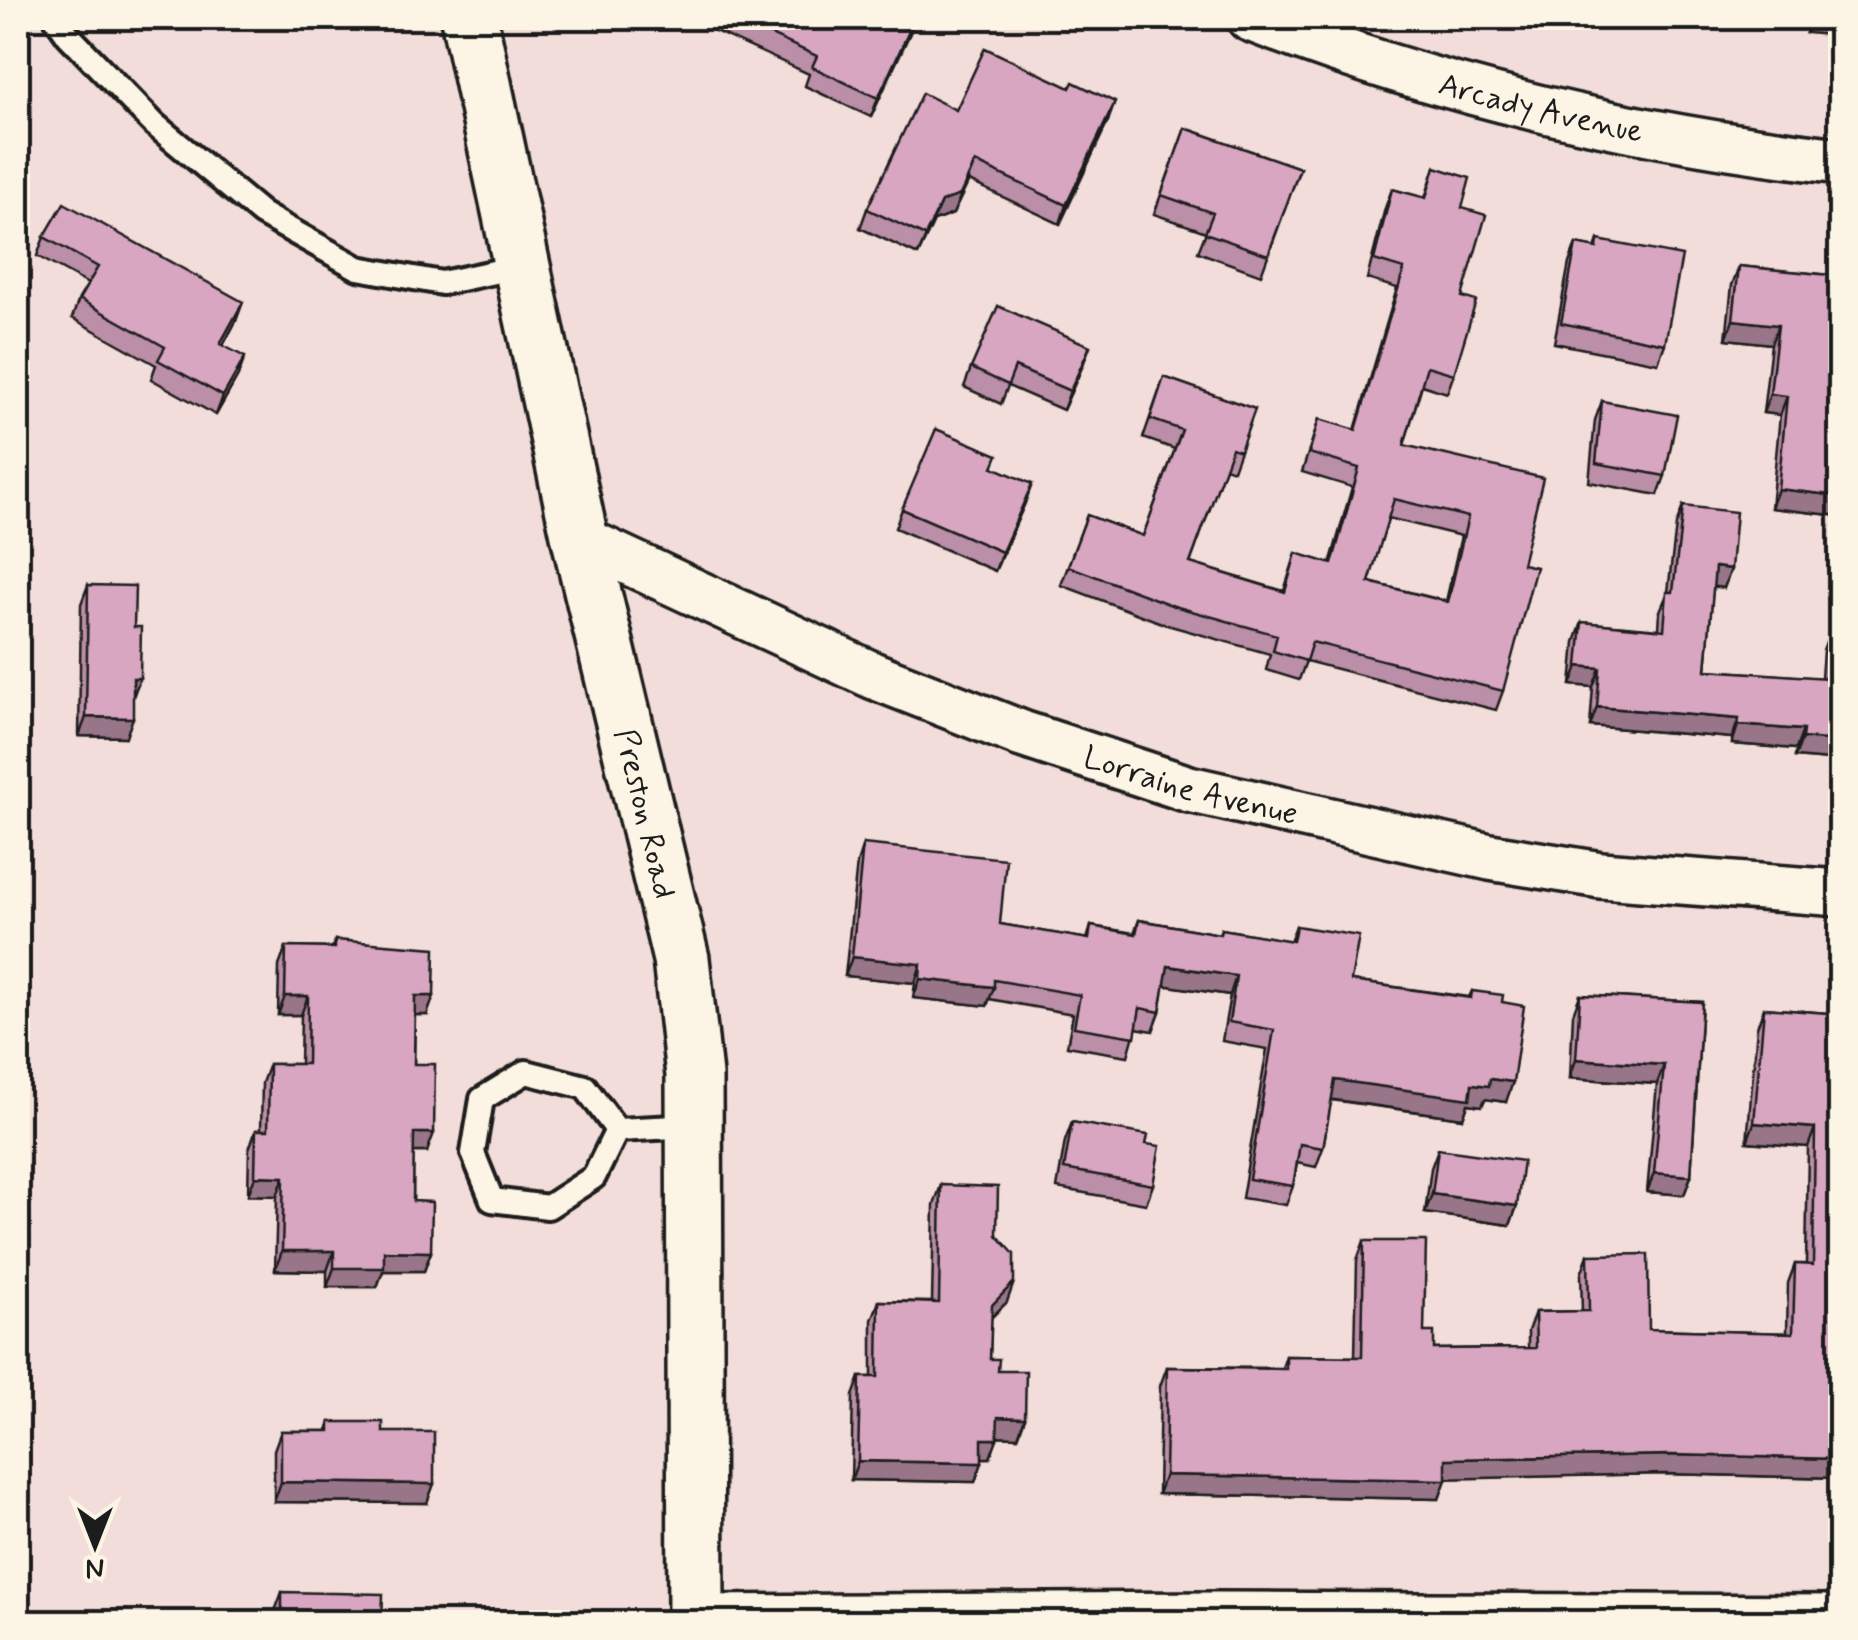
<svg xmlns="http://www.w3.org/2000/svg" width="1858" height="1640" font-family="Mynerve,sans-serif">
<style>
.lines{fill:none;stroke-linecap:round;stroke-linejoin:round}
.service-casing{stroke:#1c1c1c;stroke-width:30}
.minor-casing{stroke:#1c1c1c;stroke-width:52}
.secondary-casing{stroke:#1c1c1c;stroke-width:62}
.service{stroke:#fcf5e5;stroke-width:22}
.minor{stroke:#fcf5e5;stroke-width:45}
.secondary{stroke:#fcf5e5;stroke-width:55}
.wall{fill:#bb8fa7;stroke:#1c1c1c;stroke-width:2.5;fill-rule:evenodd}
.shaded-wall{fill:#987488;stroke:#1c1c1c;stroke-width:2.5}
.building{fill:#d9a6c2;stroke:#1c1c1c;stroke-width:2.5;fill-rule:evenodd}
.labels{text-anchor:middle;stroke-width:9;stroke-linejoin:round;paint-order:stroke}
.street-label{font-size:32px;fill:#1c1c1c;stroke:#fcf5e5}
</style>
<rect width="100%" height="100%" fill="#f2ddda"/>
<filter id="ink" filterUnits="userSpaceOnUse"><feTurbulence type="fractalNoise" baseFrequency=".01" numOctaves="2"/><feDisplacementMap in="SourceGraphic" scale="20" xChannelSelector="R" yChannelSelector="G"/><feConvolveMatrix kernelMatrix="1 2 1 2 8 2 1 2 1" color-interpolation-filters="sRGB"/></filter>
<g filter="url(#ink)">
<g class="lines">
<defs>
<g id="service">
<path d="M56 18 68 35 154 124 262 214 358 268 442 283 522 266"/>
<path d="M617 1130 585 1087 526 1072 482 1099 473 1153 492 1200 548 1207 594 1177 617 1130 695 1126"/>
</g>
<g id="minor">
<path id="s1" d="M1250 18C1439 92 1639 138 1840 161"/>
<path id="s2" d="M580 539 872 675 1022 734 1189 789 1490 857 1601 875 1840 893"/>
<path d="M696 1618 1216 1615 1840 1618"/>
</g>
<g id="secondary">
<path id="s3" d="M469 18 580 539 681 959 694 1075 696 1622"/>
</g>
</defs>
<use href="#service" class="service-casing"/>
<use href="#minor" class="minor-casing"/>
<use href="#secondary" class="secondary-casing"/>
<use href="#service" class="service"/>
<use href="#minor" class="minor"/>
<use href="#secondary" class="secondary"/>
</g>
<g class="wall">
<path d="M694 18H916L871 117 805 86 809 74 693 21Z"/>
<path d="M1767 18H1840L1806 33 1807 23Z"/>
<path d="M956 110 1108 121 1060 224 969 181 953 214 934 221 918 255 860 228 867 209Z"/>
<path d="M1185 128 1300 168 1261 275 1198 252 1206 232 1154 214Z"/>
<path d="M1435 167 1462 208V297L1454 374 1447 393 1422 385 1404 445 1522 564 1503 691 1496 710 1306 661 1299 680 1266 670 1270 654 1167 625 1061 585 1087 515 1143 536 1175 449 1143 438 1164 377 1255 409 1233 470 1225 467 1190 563 1284 591 1296 553 1330 564 1352 487 1302 472 1319 419 1355 430 1397 288 1367 279 1385 208 1392 189 1425 198ZM1388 518 1461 536 1446 601 1369 582Z"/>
<path d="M44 237 236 321 223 345 238 376 216 415 151 379 156 365 72 318 79 299 88 284 37 256Z"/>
<path d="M1598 240 1665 344 1658 363 1554 343 1569 263 1576 244 1595 248Z"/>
<path d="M1739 266 1840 276V516L1771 508 1780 415 1763 413 1771 344 1726 339 1732 285Z"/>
<path d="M1083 365 1063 410 1008 386 1001 404 964 387 971 368Z"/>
<path d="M1602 401 1665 476 1658 495 1589 482 1595 420Z"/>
<path d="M994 467 1025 503 995 571 895 528 902 509Z"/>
<path d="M1683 506 1731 569 1724 588 1713 586 1706 670 1821 678 1823 650 1830 631H1840V761L1795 757 1796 749 1732 744V738L1590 726 1593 687 1571 685 1575 642 1582 622 1659 629 1660 611 1668 592 1676 525Z"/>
<path d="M88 585 133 697 126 737 79 736 81 604Z"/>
<path d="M863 844 1000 924 1087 939 1091 926 1134 933 1139 920 1219 934 1221 929 1290 941 1296 926 1351 981 1469 997 1472 991 1502 1002 1506 1102 1485 1099 1482 1106 1468 1104 1463 1118 1331 1100 1323 1148 1316 1167 1297 1163 1293 1186 1286 1205 1242 1198 1267 1049 1222 1041 1230 995 1164 985 1160 1012 1153 1031 1136 1028 1128 1056 1067 1046 1073 1014 989 999 987 1006 913 998 915 983 845 976 857 863Z"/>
<path d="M335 940 427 1015H415L414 1064 427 1152H413V1201L431 1252 424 1271H383L377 1287H327V1271L275 1270 277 1196 248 1195 249 1149 256 1130H261L262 1083 269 1064H300L301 1015H278L279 966 286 947 332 948Z"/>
<path d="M1580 995 1702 1002 1691 1176 1684 1195 1647 1192 1657 1084 1570 1078 1573 1014Z"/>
<path d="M1764 1008 1840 1014V1478L1664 1474 1446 1478 1439 1499 1158 1494 1160 1386 1167 1367 1282 1368 1286 1356 1355 1357 1357 1260 1364 1241 1434 1349 1528 1348V1331L1535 1312 1582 1311 1581 1274 1588 1255 1649 1329 1787 1333 1788 1283 1795 1264H1806L1808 1147 1747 1142 1757 1027Z"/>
<path d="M1072 1122 1146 1144 1153 1185 1146 1204 1057 1188 1065 1141Z"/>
<path d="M1438 1149 1517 1206 1510 1225 1425 1213 1431 1168Z"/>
<path d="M941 1185 997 1235 1007 1302 991 1317 990 1359 1025 1418 1018 1437 997 1436 990 1458H982L975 1482 851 1480 853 1396 860 1377H872V1320L879 1301 932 1302 934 1205Z"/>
<path d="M330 1422 383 1432 427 1503 274 1502V1450L281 1431H327Z"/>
<path d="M282 1592 382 1622H275V1611Z"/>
</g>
<g class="shaded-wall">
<path d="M916 18 911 31 871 117 878 98Z"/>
<path d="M1768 18H1808L1807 23Z"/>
<path d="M1812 18H1840V36L1806 33Z"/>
<path d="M1115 102 1108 121 1060 224 1066 205Z"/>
<path d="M975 162 953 214 934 221 918 255 941 202Z"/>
<path d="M243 302 236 321 214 363 220 344Z"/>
<path d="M1733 320 1778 325 1771 344 1726 339Z"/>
<path d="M1090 346 1083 365 1063 410 1070 391Z"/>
<path d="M245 357 238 376 216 415 223 396Z"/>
<path d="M1770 394 1787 396 1780 415 1763 413Z"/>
<path d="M1032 484 1025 503 995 571 1002 552Z"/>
<path d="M1778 489 1840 496V516L1771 508Z"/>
<path d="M1715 567 1731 569 1724 588 1708 586Z"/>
<path d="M1578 666 1600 668 1593 687 1571 685Z"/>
<path d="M133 678H140L133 697Z"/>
<path d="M1597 707 1739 719 1732 738 1590 726Z"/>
<path d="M86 717 133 718 126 737 79 736Z"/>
<path d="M1738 725 1803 730 1796 749 1732 744Z"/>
<path d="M1802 738 1840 741V761L1795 757Z"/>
<path d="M852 957 921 964 915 983 845 976Z"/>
<path d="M1168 966 1236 976 1230 995 1161 985Z"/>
<path d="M920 979 994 987 987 1006 913 998Z"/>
<path d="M285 996H308L301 1015H278Z"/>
<path d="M415 996H434L427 1015H408Z"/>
<path d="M1576 1059 1664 1065 1657 1084 1570 1078Z"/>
<path d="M1490 1079 1513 1082 1506 1102 1485 1099 1482 1106 1468 1104 1463 1118 1328 1099 1335 1080Z"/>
<path d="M1754 1123 1815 1128 1808 1147 1747 1142Z"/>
<path d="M414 1133H434L427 1152H407Z"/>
<path d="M1654 1173 1691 1176 1684 1195 1647 1192Z"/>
<path d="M255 1176 284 1177 277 1196 248 1195Z"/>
<path d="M1432 1194 1517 1206 1510 1225 1425 1213Z"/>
<path d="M282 1251H334L327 1271 275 1270Z"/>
<path d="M384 1251 431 1252 424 1271H383L377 1287H327L334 1268Z"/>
<path d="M1014 1282 1007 1302 985 1324 992 1305Z"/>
<path d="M998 1417 1025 1418 1018 1437 991 1436Z"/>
<path d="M982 1439H997L990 1458H975Z"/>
<path d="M1671 1455 1840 1459V1478L1664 1474 1439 1479 1446 1459Z"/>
<path d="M858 1461 982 1463 975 1482 851 1480Z"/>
<path d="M1165 1475 1446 1480 1439 1499 1158 1494Z"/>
<path d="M281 1482 434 1484 427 1503 274 1502Z"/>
</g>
<g class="building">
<path d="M734 18H915L878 98 812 67 817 56Z"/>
<path d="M985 48 1070 88 1073 82 1115 102 1066 205 975 162 960 195 941 202 925 236 867 209 922 93 956 110Z"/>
<path d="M1185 128 1300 168 1268 255 1205 233 1213 213 1161 195Z"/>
<path d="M1435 167 1470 178 1462 208 1486 215 1462 297 1476 301 1454 374 1427 366 1404 445 1543 478 1522 564 1536 567 1503 691 1312 642 1306 661 1273 651 1277 635 1174 606 1068 566 1087 515 1143 536 1182 430 1150 419 1164 377 1255 409 1240 451 1232 448 1190 563 1285 592 1296 553 1332 564 1359 468 1309 453 1319 419 1356 430 1404 269 1374 260 1392 189 1426 198ZM1394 499 1468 517 1448 602 1369 582Z"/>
<path d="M64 203 243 302 220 344 245 357 223 396 158 360 165 347 79 299 98 267 44 237Z"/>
<path d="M1598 240 1682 256 1665 344 1561 323 1576 244 1597 248Z"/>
<path d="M1739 266 1840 276V496L1778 489 1787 396 1770 394 1778 325 1733 320Z"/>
<path d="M998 306 1090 346 1070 391 1015 367 1008 385 971 368Z"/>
<path d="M1602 401 1677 415 1665 476 1596 463Z"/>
<path d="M936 429 998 455 993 467 1032 484 1002 552 902 509Z"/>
<path d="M1683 506 1736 512 1731 569 1715 567 1706 670 1827 678 1830 631H1840V741L1802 738 1803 730 1738 725 1739 719 1597 707 1600 668 1578 666 1582 622 1664 630 1667 592H1673Z"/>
<path d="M88 585 135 586 134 627H141L140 678H133V718L86 717Z"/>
<path d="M863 844 1006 859 1000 924 1089 939 1091 926 1136 934 1139 920 1220 934 1221 929 1293 941 1296 926 1359 936 1351 981 1471 998 1472 991 1503 995 1502 1002 1524 1006 1513 1082 1490 1079 1489 1086 1472 1084 1470 1099 1335 1080 1323 1148 1300 1144 1293 1186 1249 1179 1274 1030 1229 1022 1236 976 1168 966 1160 1012 1140 1008 1135 1037 1074 1027 1080 995 994 980V987L920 979 921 964 852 957Z"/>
<path d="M335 940 435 948 434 996H415L414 1064H435L434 1133H414L413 1201 432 1202 431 1252 384 1251V1268H334V1251H282L284 1177 255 1176 256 1130H268L269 1064H307L308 996H285L286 947 335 948Z"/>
<path d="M1580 995 1702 1002 1691 1176 1654 1173 1664 1065 1576 1059Z"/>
<path d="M1764 1008 1840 1014V1459L1671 1455 1446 1459V1480L1165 1475 1167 1367 1286 1369V1356L1362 1357 1364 1241H1426L1424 1332H1434V1349L1536 1348 1535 1312 1589 1311 1588 1255 1648 1254 1649 1329 1793 1333 1795 1264 1813 1265 1815 1128 1754 1123Z"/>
<path d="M1072 1122 1148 1135 1146 1144 1160 1146 1153 1185 1064 1169Z"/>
<path d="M1438 1149 1523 1161 1517 1206 1432 1194Z"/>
<path d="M941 1185 998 1187 997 1235 1014 1254V1282L992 1305 990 1359H999L998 1371H1026L1025 1418 998 1417 997 1439H982V1463L858 1461 860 1377H878L879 1301 939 1303Z"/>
<path d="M330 1422H383V1432H434V1484L281 1482V1431H330Z"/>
<path d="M282 1592 383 1594 382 1622H282Z"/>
</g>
</g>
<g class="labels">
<g class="street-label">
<text dy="11" stroke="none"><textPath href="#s1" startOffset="305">Arcady Avenue</textPath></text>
<text dy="11" stroke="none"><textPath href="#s2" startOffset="660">Lorraine Avenue</textPath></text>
<text dy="11" stroke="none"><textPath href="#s3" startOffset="815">Preston Road</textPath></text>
</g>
</g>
<rect width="1858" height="1640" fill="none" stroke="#fcf5e5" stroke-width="60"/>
<rect x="30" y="30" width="1798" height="1580" fill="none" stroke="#1c1c1c" stroke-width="4" filter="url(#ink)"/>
<g transform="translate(95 1545) rotate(180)" stroke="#fcf5e5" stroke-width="8" paint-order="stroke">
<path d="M0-8L18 38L0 25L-18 38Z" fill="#1c1c1c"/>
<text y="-15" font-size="28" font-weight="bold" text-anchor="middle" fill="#1c1c1c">N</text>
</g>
</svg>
